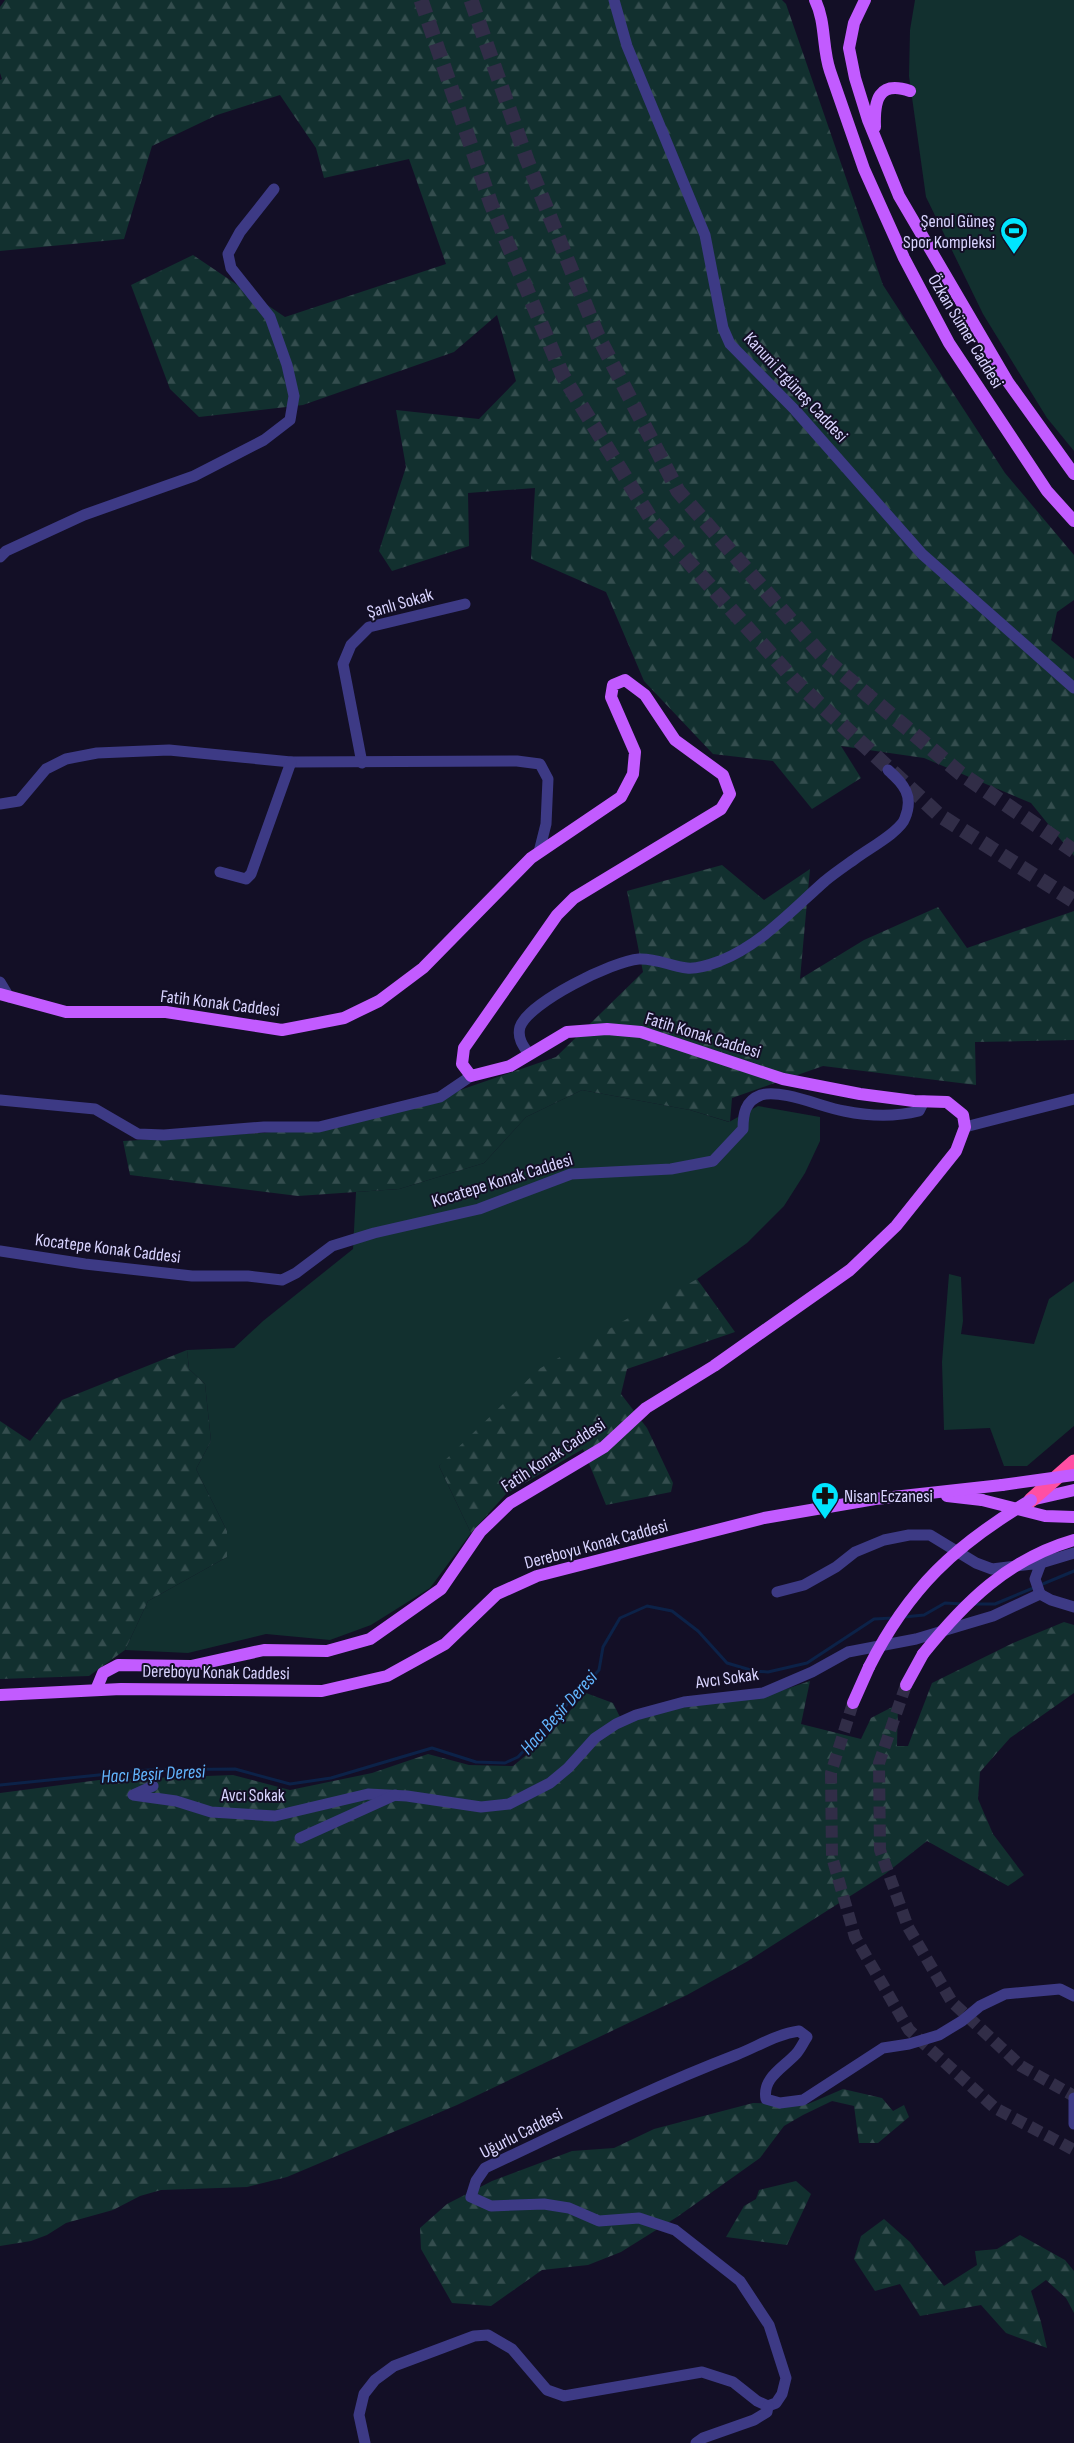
<svg xmlns="http://www.w3.org/2000/svg" width="1074" height="2443" font-family="'Sofia Sans Condensed',sans-serif">
<style>
.grass{fill:#12302f}
.forest{fill:url(#forest-firs)}
.lines{fill:none;stroke-linecap:round;stroke-linejoin:round}
.stream{stroke:#0c2248;stroke-width:3}
.major-tunnel{stroke:#312d47;stroke-width:12;stroke-dasharray:12 6;stroke-linecap:butt}
.highway-tunnel{stroke:#312d47;stroke-width:15;stroke-dasharray:15 8;stroke-linecap:butt}
.minor{stroke:#3d3a85;stroke-width:11}
.major{stroke:#c25bff;stroke-width:12}
.highway{stroke:#ff4fa3;stroke-width:15}
.major-bridge{stroke:#c25bff;stroke-width:12}
.labels{text-anchor:middle;stroke-width:4;stroke-linejoin:round;paint-order:stroke}
.poi-label{font-size:18px;fill:#d9d4ff;stroke:#130f26;text-anchor:end}
.street-label{font-size:18px;fill:#d9d4ff;stroke:#130f26}
.water-label{font-size:19px;font-style:italic;fill:#62b6ff;stroke:#130f26}
</style>
<defs>
<pattern id="forest-firs" width="22" height="20" patternUnits="userSpaceOnUse" patternTransform="scale(1.25)"><rect width="22" height="20" fill="#12302f"/><path d="M5 1l3.5 6h-7zM16 11l3.5 6h-7z" fill="#344d4e"/></pattern>
</defs>
<rect width="100%" height="100%" fill="#130f26"/>
<g class="grass">
<path d="M915 0H1074V451L1047 418 983 314 926 197 909 76 910 30Z"/>
<path d="M582 1090 690 1110 729 1122 758 1106 820 1117V1141L805 1173 784 1206 747 1243 439 1466 471 1533 430 1588 371 1625 330 1640 266 1634 188 1653 125 1650 148 1601 227 1557V1531L196 1469 211 1441 205 1384 189 1369 187 1350 234 1348 263 1321 353 1249 356 1192 399 1189 484 1163 526 1117Z"/>
<path d="M949 1274 961 1277 963 1321 961 1334 1034 1344 1049 1299 1074 1281V1426L1027 1466H1004L990 1428 944 1430 942 1362Z"/>
</g>
<g class="forest">
<path d="M5 0H782L786 4 883 285 1005 473 1074 555V600L1057 612 1051 640 1074 659V856L1031 803 924 758 841 746 861 778 812 809 773 761 713 754 644 681 606 592 531 559 535 488 468 493 469 546 392 571 379 551 406 467 396 410 479 419 516 381 497 315 454 352 303 405 199 417 170 389 131 285 193 255 285 317 446 264 409 159 324 178 316 148 280 95 217 115 152 146 124 239 0 251V80L2 79 0 73V7Z"/>
<path d="M722 865 764 900 810 869 800 979 864 940 938 907 967 948 1074 911V1040L975 1042 976 1085 823 1066 732 1098 730 1122 690 1110 582 1090 526 1117 484 1163 399 1189 298 1196 130 1175 123 1141 262 1133 319 1127 440 1097 556 1057 643 972 627 891Z"/>
<path d="M697 1279 735 1332 627 1369 621 1394 647 1428 673 1483 671 1492 606 1505 583 1449 506 1494 471 1533 439 1466 539 1369Z"/>
<path d="M187 1350 189 1369 205 1384 211 1441 196 1469 227 1531V1557L148 1601 125 1650 89 1676 0 1679V1421L30 1441 62 1400Z"/>
<path d="M1064 1622 1074 1625V1693L1010 1738 980 1772 978 1799 993 1834 1024 1875 1008 1886 927 1841 885 1874 748 1961 687 1995 457 2105 287 2177 247 2187 161 2190 140 2196 113 2210 66 2223 47 2235 31 2241 0 2246V1793L99 1780 233 1775 290 1790 372 1773 428 1754 469 1765 513 1766 543 1741 586 1693 613 1703 620 1717 688 1704 765 1696 810 1681 801 1724 861 1739 871 1718 898 1704 897 1746H908L932 1683 1013 1643Z"/>
<path d="M843 2089 882 2098 893 2111 904 2105 909 2117 878 2143H859L854 2106 832 2101 803 2115 784 2126 760 2158 677 2217 621 2252 588 2265 542 2270 491 2306 452 2303 421 2249 420 2228 447 2204 492 2181 572 2151 614 2148 654 2129 753 2103 808 2104Z"/>
<path d="M796 2181 811 2194 787 2245 726 2237 744 2206 756 2199 759 2190Z"/>
<path d="M884 2219 910 2242 944 2286 977 2265 975 2251 997 2249 1020 2235 1065 2260 1074 2271V2313L1066 2298 1046 2280 1031 2291 1041 2322 1047 2348 1006 2333 981 2305 920 2316 900 2284 875 2291 854 2259 861 2236Z"/>
</g>
<g class="lines">
<g class="stream">
<path d="M973 1604H995L1074 1571"/>
<path d="M904 1617 924 1615 945 1603 962 1604"/>
<path d="M0 1785 148 1770 235 1769 290 1784 331 1778 432 1748 476 1762 505 1763 518 1757 599 1670 603 1647 620 1618 647 1606 672 1611 698 1631 727 1663 754 1671 768 1672 807 1663 874 1619 893 1618"/>
</g>
<g class="major-tunnel">
<path d="M906 1685 879 1763 880 1850 908 1927 952 2002 1021 2066 1074 2096"/>
<path d="M853 1703 831 1773 832 1857 855 1937 909 2030 995 2108 1074 2150"/>
</g>
<g class="highway-tunnel">
<path d="M421 0 491 204 563 376 653 522 795 681 939 815 1074 901"/>
<path d="M471 0 527 160 598 336 678 491 825 659 960 773 1074 851"/>
</g>
<g class="minor">
<path d="M614 0 627 46 705 235 723 328 730 344 795 410 922 554 1074 688"/>
<path d="M0 557 6 551 84 515 194 476 264 440 290 420 294 396 287 365 270 317 231 268 228 254 240 232 274 189"/>
<path d="M362 763 343 664 351 645 369 627 465 604"/>
<path d="M0 804 19 801 46 769 66 759 97 753 169 750 291 762 517 761 540 764 548 779 546 824 539 852"/>
<path d="M220 872 246 879 251 874 291 762"/>
<path d="M0 982 9 997"/>
<path d="M529 1054C523 1046 517 1038 520 1027 529 1002 613 961 639 959 655 958 671 966 687 968 696 969 712 964 720 961 762 944 792 910 825 881 836 872 848 864 859 856 870 848 901 831 905 818 914 796 904 784 888 770"/>
<path d="M0 1100 95 1109 138 1134 164 1135 264 1127H319L440 1097 471 1076"/>
<path d="M965 1127 1074 1099"/>
<path d="M0 1251 85 1264 192 1276H248L282 1280 296 1273 332 1246 374 1233 479 1209 571 1174 671 1169 713 1161 743 1129C743 1114 745 1101 761 1095 782 1089 822 1107 844 1111 868 1116 895 1117 919 1111L924 1101"/>
<path d="M1041 1563 1074 1553"/>
<path d="M777 1592 804 1585 836 1567 855 1552 884 1540 909 1535H930L976 1563 992 1569 1041 1563 1035 1579 1040 1594"/>
<path d="M153 1786 133 1795 176 1801 211 1812 275 1816 368 1794 407 1796 481 1807 509 1804 550 1783 568 1768 595 1738 616 1724 636 1715 684 1702 763 1693 812 1672 848 1652 916 1639 966 1624 993 1616 1040 1594 1051 1600 1074 1607"/>
<path d="M300 1838 395 1795"/>
<path d="M1074 2098V2124"/>
<path d="M365 2443 359 2415 364 2394 375 2380 394 2366 474 2336 488 2335 512 2349 547 2390 564 2396 702 2372 733 2382 757 2401 768 2406 776 2403 782 2394 786 2378 769 2325 740 2281 675 2230 639 2218 599 2221 569 2208 544 2204 491 2206 471 2197 476 2181 485 2168C568 2129 650 2088 736 2055 757 2047 776 2034 799 2031L807 2037C803 2043 800 2050 796 2054 783 2068 762 2078 766 2099L780 2103 803 2100 883 2048 909 2044 939 2035 962 2021 980 2006 1005 1994 1060 1989 1074 1996"/>
<path d="M696 2443 703 2438 754 2420 767 2412 768 2406"/>
</g>
<g class="major">
<path d="M815 0C826 22 822 48 830 71L864 169 904 258 949 343 1047 491 1074 521"/>
<path d="M865 0 854 23 849 48 855 78 868 120 899 196 1008 382 1074 474"/>
<path d="M875 127C874 101 878 80 910 91"/>
<path d="M0 994 66 1012H166L282 1030 344 1018 379 1001 423 968 531 858 621 797 633 774 635 752 611 697 613 685 625 680 645 695 675 740 723 775 730 794 721 809 574 898 557 915 464 1048 462 1064 471 1076 510 1066 567 1032 607 1029 641 1032 783 1079 860 1094 914 1101 947 1102 963 1115 965 1127 956 1151 896 1226 850 1270 714 1366 646 1408 604 1447 510 1503 480 1532 441 1589 370 1639 327 1651 264 1650 191 1666 118 1665 103 1673 96 1690"/>
<path d="M947 1496 982 1500"/>
<path d="M1031 1500 1074 1490"/>
<path d="M906 1685 923 1654"/>
<path d="M0 1695 121 1689 322 1691 387 1676 445 1644 497 1594 537 1576 764 1518 875 1499 1002 1485"/>
<path d="M853 1703 869 1667"/>
</g>
<path class="highway" d="M1031 1500 1074 1462"/>
<g class="major-bridge">
<path d="M1002 1485 1074 1475"/>
<path d="M982 1500 1045 1516 1074 1517"/>
<path d="M923 1654C965 1602 1008 1559 1074 1540"/>
<path d="M869 1667C909 1588 955 1545 1031 1500"/>
</g>
</g>
<defs>
<symbol id="stadium-pin" viewBox="-11 -11 22 30"><path d="M0 17L-7.5 6A9.5 9.5 0 1 1 7.5 6Z" fill="#00e5ff" stroke="#130f26"/><path d="M0-5a6.5 5 0 1 0 0 10a6.5 5 0 1 0 0-10ZM-3.5-1.8h7v3.6h-7Z" fill="#111"/></symbol>
<symbol id="pharmacy-pin" viewBox="-11 -11 22 30"><path d="M0 17L-7.5 6A9.5 9.5 0 1 1 7.5 6Z" fill="#00e5ff" stroke="#130f26"/><path d="M-2-6h4v4h4v4h-4v4h-4v-4h-4v-4h4Z" fill="#111"/></symbol>
</defs>
<g fill-rule="evenodd">
<use href="#stadium-pin" x="998" y="215" width="32" height="43"/>
<use href="#pharmacy-pin" x="809" y="1480" width="32" height="43"/>
</g>
<g class="labels">
<g class="poi-label">
<text x="995" y="227">Şenol Güneş<tspan x="995" dy="21">Spor Kompleksi</tspan></text>
<text x="844" y="1502" text-anchor="start">Nisan Eczanesi</text>
</g>
<g class="street-label">
<text transform="translate(966 331) rotate(59)" y="6">Özkan Sümer Caddesi</text>
<text transform="translate(796 387) rotate(47)" y="6">Kanuni Ergüneş Caddesi</text>
<text transform="translate(400 603) rotate(-16)" y="6">Şanlı Sokak</text>
<text transform="translate(220 1003) rotate(7)" y="6">Fatih Konak Caddesi</text>
<text transform="translate(703 1035) rotate(17)" y="6">Fatih Konak Caddesi</text>
<text transform="translate(502 1180) rotate(-17)" y="6">Kocatepe Konak Caddesi</text>
<text transform="translate(108 1248) rotate(7)" y="6">Kocatepe Konak Caddesi</text>
<text transform="translate(553 1455) rotate(-33)" y="6">Fatih Konak Caddesi</text>
<text transform="translate(596 1544) rotate(-15)" y="6">Dereboyu Konak Caddesi</text>
<text transform="translate(216 1672) rotate(1)" y="6">Dereboyu Konak Caddesi</text>
<text transform="translate(727 1678) rotate(-8)" y="6">Avcı Sokak</text>
<text x="253" y="1801">Avcı Sokak</text>
<text transform="translate(521 2133) rotate(-27)" y="6">Uğurlu Caddesi</text>
</g>
<g class="water-label">
<text transform="translate(558 1712) rotate(-48)" y="7">Hacı Beşir Deresi</text>
<text transform="translate(153 1773) rotate(-3)" y="7">Hacı Beşir Deresi</text>
</g>
</g>
</svg>
